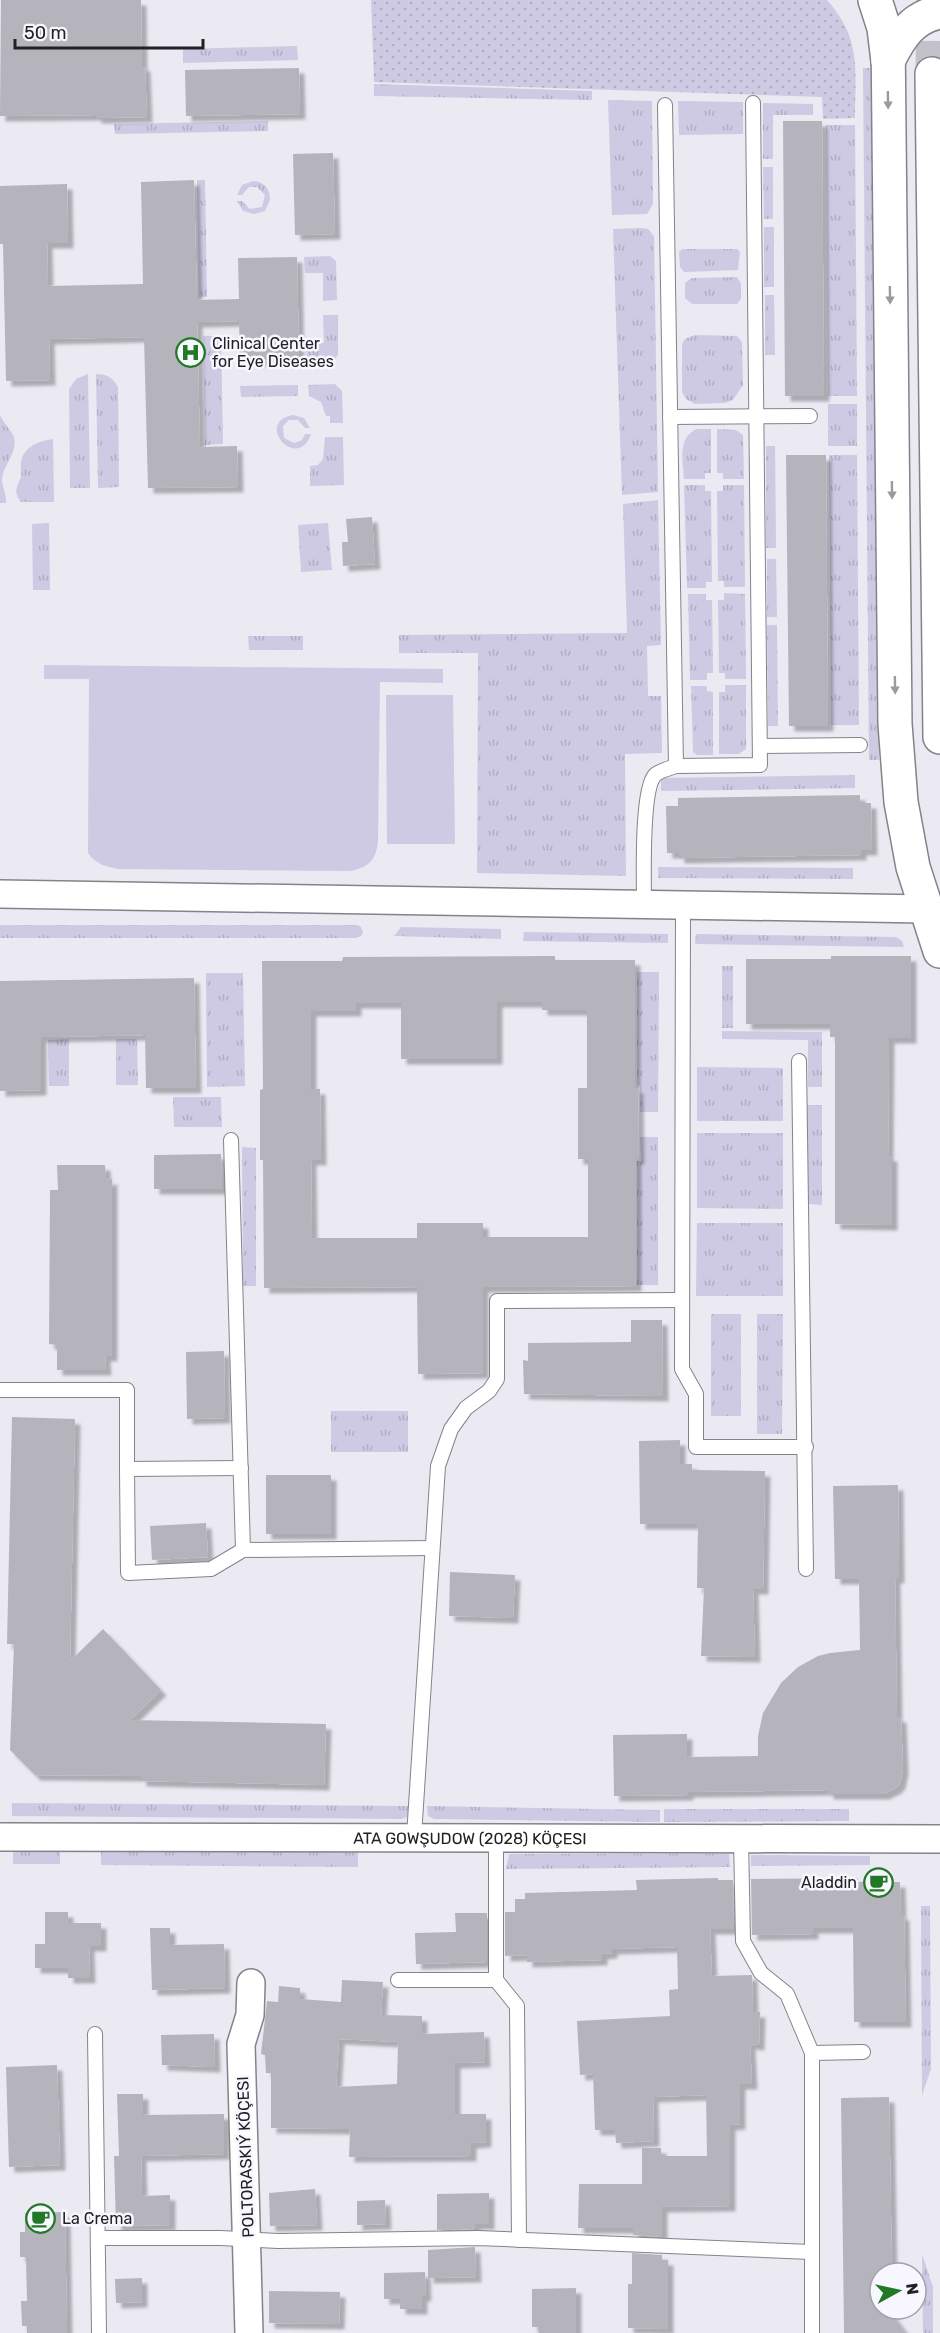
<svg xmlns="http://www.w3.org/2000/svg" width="940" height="2333" font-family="Rubik,sans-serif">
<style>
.grass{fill:url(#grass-tufts)}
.park{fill:url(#park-dots)}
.pitch{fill:#cecae3}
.building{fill:#b5b4bc;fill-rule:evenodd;filter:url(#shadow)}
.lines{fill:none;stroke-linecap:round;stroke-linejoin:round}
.secondary-tunnel{stroke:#c3c1c9;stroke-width:33;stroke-dasharray:33 16;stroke-linecap:butt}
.lane-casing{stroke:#84838a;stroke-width:16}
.street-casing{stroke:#84838a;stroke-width:30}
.secondary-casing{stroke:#84838a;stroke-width:36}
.primary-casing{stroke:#84838a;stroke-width:36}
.lane{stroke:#fff;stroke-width:14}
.street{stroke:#fff;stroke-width:27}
.secondary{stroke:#fff;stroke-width:33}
.primary{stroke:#fff;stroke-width:33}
.oneway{fill:#9b9b9c}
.labels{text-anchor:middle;stroke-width:5;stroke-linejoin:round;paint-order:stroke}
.poi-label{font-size:16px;fill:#212023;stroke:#f8f7ff;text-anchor:start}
.street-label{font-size:16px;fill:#212023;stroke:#f8f7ff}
</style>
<defs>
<pattern id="grass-tufts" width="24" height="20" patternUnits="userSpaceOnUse" patternTransform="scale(1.5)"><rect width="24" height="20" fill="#cecae3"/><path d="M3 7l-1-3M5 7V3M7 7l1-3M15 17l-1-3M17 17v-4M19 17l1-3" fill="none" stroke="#b1adc2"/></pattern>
<pattern id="park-dots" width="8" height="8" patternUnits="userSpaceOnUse" patternTransform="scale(1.5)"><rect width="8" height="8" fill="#cecae3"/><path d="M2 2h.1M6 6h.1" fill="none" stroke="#b1adc2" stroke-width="1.8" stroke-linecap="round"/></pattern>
<filter id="shadow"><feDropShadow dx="5.5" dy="5.5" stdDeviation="1.5" flood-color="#0004"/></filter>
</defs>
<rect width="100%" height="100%" fill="#ebe9f2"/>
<g class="grass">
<path d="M297 46 298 60 183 63V49Z"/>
<path d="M863 68H874L879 760H869Z"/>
<path d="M374 84 592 91V100L374 96Z"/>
<path d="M608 100 652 101 653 204 647 214 612 215Z"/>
<path d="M678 101 743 102V134L679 135Z"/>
<path d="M763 103 813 104V115H773V159H763Z"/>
<path d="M268 121V131L115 134 114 124Z"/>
<path d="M826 125H855L857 396H828Z"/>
<path d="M763 167H773V219H764Z"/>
<path d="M197 180H205L207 297H199Z"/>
<path d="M253 181C265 182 270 189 270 200L265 211 254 214 243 211 237 201H242L250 209 262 207 265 195 257 187H249L242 195H237L242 185Z"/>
<rect x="764" y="227" width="10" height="60"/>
<path d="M642 228 648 229 654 236 658 492 622 495 613 229Z"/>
<path d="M682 249H737L740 252 738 270 684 272 680 267 679 252Z"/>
<path d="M330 256 336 261 337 300 323 301V273H305L304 257Z"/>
<path d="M737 277 741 283V299L737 304H692L685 298V283L692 278Z"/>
<path d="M765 295H774L775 355H765Z"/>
<path d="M323 315H338V355L335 359 307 360 306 343H324Z"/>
<path d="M695 335 737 336 742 342 743 385 733 400 725 403 695 404 686 399 682 392V344L685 339Z"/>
<path d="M203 336H221L223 444 205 445Z"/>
<path d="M88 374 90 488H70L69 389 76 379Z"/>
<path d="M96 374C107 374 112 377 118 387L119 487 98 488Z"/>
<path d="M335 384 342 391 343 423H330V416H326L321 402 309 396 308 385Z"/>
<path d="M298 385V396L241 397 240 386Z"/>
<rect x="828" y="404" width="29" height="42"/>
<path d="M0 415C3 422 9 428 13 435 20 451 3 464 2 480 2 489 7 495 6 503H0Z"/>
<path d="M293 415 304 418 310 428H305L298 420H289L283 426 284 438 294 443 302 440 305 434H311C298 473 253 422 293 415Z"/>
<path d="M697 429H711V473H705V479H684C683 461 677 437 697 429Z"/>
<path d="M717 429 736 430 743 435 744 479H723V473H717Z"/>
<path d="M325 437H343L344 485 310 486V466L318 465 323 459Z"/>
<path d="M53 439 54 502H21C13 492 17 487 21 477 22 472 20 467 21 462 24 446 39 441 53 439Z"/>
<path d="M766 446H775L776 548H766Z"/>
<path d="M829 455H857L859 725H831Z"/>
<path d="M684 485H705V491H711L712 582H706V588H687Z"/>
<path d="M723 485H744L745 587H724V581H718L717 491H723Z"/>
<path d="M658 500 661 645 647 646 648 696H661L662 753 625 754 626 876 477 873 478 653H399V635L627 633 623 504Z"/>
<path d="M49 523 50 590H33L32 524Z"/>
<path d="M328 523 332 570 301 572 298 525Z"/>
<path d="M767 559H776L777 617H767Z"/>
<path d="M724 593 745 594 746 679H725V673H719L718 600H724Z"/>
<path d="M688 594H706V600H712L713 673H707V680H690Z"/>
<path d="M767 625H777L778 726H768Z"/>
<path d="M248 636H303V650H249Z"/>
<path d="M725 685H746V749L739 754H719V692H725Z"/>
<path d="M691 686H707V691L713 692V755H697L693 752Z"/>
<path d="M855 775V788L661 791V778Z"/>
<path d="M658 867 853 868V879L658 878Z"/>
<path d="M0 925H357L361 927 363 932 361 936 356 938H0Z"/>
<path d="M401 927 501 929V939L394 936Z"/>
<path d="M524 932 668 934V943L523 941Z"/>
<path d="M696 934 896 937 902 941 904 947 695 944Z"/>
<rect x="722" y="966" width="11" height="62"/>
<path d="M637 972H659L658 1112H640V1086L637 1085Z"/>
<path d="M206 973H243L245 1086 207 1087Z"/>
<path d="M722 1031 822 1032V1087H808V1040L722 1039Z"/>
<path d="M69 1039V1086H49L48 1040Z"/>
<path d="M116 1039H137L138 1085H116Z"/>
<path d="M697 1067 783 1068V1121H697Z"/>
<path d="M173 1097H221L222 1127H174Z"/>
<path d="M807 1105H822V1205L807 1204Z"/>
<path d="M697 1133H783V1209L697 1208Z"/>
<path d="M640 1137H658V1285H637V1161H641Z"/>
<path d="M242 1147 256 1148V1286H243Z"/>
<path d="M697 1223H783V1296H696Z"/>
<rect x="711" y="1314" width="30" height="102"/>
<path d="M757 1314H783L782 1434H757Z"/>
<rect x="331" y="1411" width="77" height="41"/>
<path d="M12 1803 409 1806 407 1817 401 1819 12 1816Z"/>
<path d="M427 1806 660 1810V1822L434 1819 428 1816Z"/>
<path d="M664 1809H849V1821L664 1822Z"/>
<rect x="13" y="1849" width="47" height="15"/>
<path d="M101 1850 358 1852V1867L101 1865Z"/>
<path d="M509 1854H729L730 1867 506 1869Z"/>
<path d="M751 1855 870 1856V1865L751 1866Z"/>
<path d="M921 1906H930L931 2069 922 2095Z"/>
<path d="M922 2254 933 2287V2333H923Z"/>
</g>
<path class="park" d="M371 0H827C862 40 855 69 855 118L823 119 822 97 374 82Z"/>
<g class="pitch">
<path d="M44 665 443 669V683L380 682 378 841C376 861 368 868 349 871L119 869C107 867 95 864 88 853L89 679H44Z"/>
<path d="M386 695H453L455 844H387Z"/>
</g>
<g class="building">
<path d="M1 0H141L142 66H145L147 117 96 118V115L0 116Z"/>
<path d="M299 68 300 114 186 116 185 70Z"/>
<path d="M783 121H822L824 396H785Z"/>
<path d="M333 153 335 234 295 235 293 154Z"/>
<path d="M194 180 197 300 239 299 238 258 297 257 299 360 240 361 239 321 197 322 200 447 237 446 238 487 148 488 144 337 49 339 50 380 6 381 3 244H0V186L67 184 68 243H47L48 286 143 284 141 182Z"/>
<path d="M786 455H826L828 726H789Z"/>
<path d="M372 517 375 564 343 566 342 542H348L346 519Z"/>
<path d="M860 795V803H871L872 850H861V855L679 858V853H667L666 806H678V798Z"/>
<path d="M555 956V960H635V1088H638L639 1159H636V1286L483 1287V1373L418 1374 417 1287 264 1288 263 1160H260V1090L263 1089 262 961H342L343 957ZM497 1002H542V1010H587V1088H578V1159H588V1237H483V1223H417V1238H312L311 1160H321L320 1089H311V1011H356V1003H401V1059H497Z"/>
<path d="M831 956H911V1038H889L888 1156H892V1225L835 1224V1037H830V1024H746V959H831Z"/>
<path d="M194 978 196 1088H146L145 1035 100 1036 41 1037V1090L0 1091V981Z"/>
<path d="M221 1154 222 1189H154V1155Z"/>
<path d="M57 1165H105L106 1180 112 1179V1356H105L106 1370H57V1345L49 1344 50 1190H58Z"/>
<path d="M631 1320H662L663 1396 524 1394 523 1360 528 1361V1343L631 1342Z"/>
<path d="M224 1351 225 1418 187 1419 186 1352Z"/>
<path d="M12 1417 75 1419 70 1661 103 1629 161 1690 130 1720 326 1724 324 1785 141 1781V1776L35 1775 10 1750 14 1644H7Z"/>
<path d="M680 1440V1464H692V1470L765 1471 763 1589H753L755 1657 701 1656 704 1588H697L698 1524H640L639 1441Z"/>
<rect x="266" y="1475" width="65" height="59"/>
<path d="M898 1485 899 1578H895L897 1717H901L903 1769 900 1783 896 1788 884 1794H828V1790L688 1792V1795L614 1796 613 1735 687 1734V1757L758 1756V1736L763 1713 781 1683 798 1667 818 1656 830 1653 860 1650 859 1579H835L833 1486Z"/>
<path d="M206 1523 208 1557 152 1560 150 1526Z"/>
<path d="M450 1572 515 1575 513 1618 449 1616Z"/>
<path d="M718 1878V1880H733L734 1929H710L712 1976 752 1975 753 2012H760L759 2045 750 2044 752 2084H740V2124L730 2125V2206L662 2207V2237L633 2235V2228H578L579 2184H642V2148H661V2156H707L706 2095 653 2097 654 2141 616 2143 615 2130H595L593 2074 580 2075 577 2021 670 2016 669 1990 678 1989 677 1947 612 1949V1953L602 1954V1960L527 1962V1955L505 1956V1912H515V1899H525V1893L637 1890 636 1880Z"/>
<path d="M858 1878V1882H900L901 1915H904L906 2022H854L853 1928H813V1934L752 1935 751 1879Z"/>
<path d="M45 1912H68V1923H101V1946H89L90 1978H68V1968H35V1944H45Z"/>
<path d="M455 1913H487V1962L416 1964 415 1933 456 1932Z"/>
<path d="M150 1928H170V1945L224 1944 225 1988 152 1990Z"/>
<path d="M342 1980 383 1982 381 2015 422 2016V2034L484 2032 485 2062 455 2063V2114H486V2142L471 2143V2156L349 2157 350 2129 271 2128V2073H266L265 2055 261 2054 267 2001 278 2002 279 1986 300 1988V1999L341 2002ZM339 2039 398 2042 397 2084 336 2087Z"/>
<path d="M214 2034 215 2067 162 2065 161 2035Z"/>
<path d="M57 2065 60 2165 9 2167 6 2067Z"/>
<path d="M117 2094H143V2115L224 2114V2154L141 2156 142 2196 170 2195V2225L116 2226 114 2156H119Z"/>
<path d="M889 2097 892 2273H880V2309H892V2314L906 2333H844L841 2098Z"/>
<path d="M315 2189 317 2225 270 2226 269 2193Z"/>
<path d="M489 2193V2224H475V2229L437 2230V2194Z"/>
<path d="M385 2200 386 2224 357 2225V2201Z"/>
<path d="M65 2212 67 2333H27V2326H22L21 2301H27L26 2257H20V2232H25V2213Z"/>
<path d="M475 2247 476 2277 428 2278V2250Z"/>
<path d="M632 2253 662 2255V2260H668V2329L628 2328V2284H632Z"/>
<path d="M425 2272 426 2296H422V2309H400V2299H384V2273Z"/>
<path d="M142 2278V2302L116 2303 115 2279Z"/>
<path d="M576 2288V2333H539V2327H532V2289Z"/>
<path d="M269 2291 340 2292 339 2324 269 2323Z"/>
</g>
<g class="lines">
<path class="secondary-tunnel" d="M932 74 933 0"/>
<defs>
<g id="lane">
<path d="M670 417 810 416"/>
<path d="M760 746 860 745"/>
<path d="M676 766 760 765 753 103"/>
<path d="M644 904C644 880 641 790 655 775 659 771 670 768 676 766L665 105"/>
<path d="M683 905 682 1369 696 1394V1447H806"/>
<path d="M799 1061 806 1569"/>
<path d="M231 1140 243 1550"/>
<path d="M0 1390H127V1469L241 1468"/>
<path d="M127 1469 128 1573 211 1569 243 1550 432 1548"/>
<path d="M414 1836 438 1466 451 1429 466 1408 489 1391 497 1379V1301L682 1300"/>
<path d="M496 1837V1980L517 2006 519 2240"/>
<path d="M741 1838 743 1941 761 1973 787 1994 812 2053"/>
<path d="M398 1980H496"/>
<path d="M95 2034 99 2333"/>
<path d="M98 2238H220L278 2241 478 2238 811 2252"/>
<path d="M812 2333V2053L863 2052"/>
</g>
<g id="street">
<path d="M0 894 926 909"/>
<path id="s1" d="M0 1837 940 1839"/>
<path d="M249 2333 241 2044 250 2015 251 1983"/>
</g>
<g id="secondary">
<path d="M888 32 895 724 901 802 913 867 940 951"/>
<path d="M888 61C900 37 912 17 940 12"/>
<path d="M932 74 940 737"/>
</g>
<path id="primary" d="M875 0 884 28 888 61"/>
</defs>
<use href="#lane" class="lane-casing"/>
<use href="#street" class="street-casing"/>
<use href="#secondary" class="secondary-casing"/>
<use href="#primary" class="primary-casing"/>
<use href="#lane" class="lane"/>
<use href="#street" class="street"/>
<use href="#secondary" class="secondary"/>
<use href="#primary" class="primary"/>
</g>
<defs><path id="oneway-solid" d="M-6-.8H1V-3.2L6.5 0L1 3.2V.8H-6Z" transform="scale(1.5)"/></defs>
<g class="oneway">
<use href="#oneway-solid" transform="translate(888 100) rotate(89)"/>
<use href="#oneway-solid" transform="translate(890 295) rotate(89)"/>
<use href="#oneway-solid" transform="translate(892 490) rotate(89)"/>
<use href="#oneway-solid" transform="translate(895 685) rotate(89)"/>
</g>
<defs>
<symbol id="hospital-ring" viewBox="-11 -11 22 22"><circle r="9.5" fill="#f8f7ff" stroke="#217825" stroke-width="1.5"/><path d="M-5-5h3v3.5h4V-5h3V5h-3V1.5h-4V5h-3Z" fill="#217825"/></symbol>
<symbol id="cafe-ring" viewBox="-11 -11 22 22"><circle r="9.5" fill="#f8f7ff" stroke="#217825" stroke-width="1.5"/><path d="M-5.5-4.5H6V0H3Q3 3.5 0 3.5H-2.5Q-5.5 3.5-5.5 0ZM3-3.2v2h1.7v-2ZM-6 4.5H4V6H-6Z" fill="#217825"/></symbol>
</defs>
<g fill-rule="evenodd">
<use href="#hospital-ring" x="174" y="336" width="33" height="33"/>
<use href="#cafe-ring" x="862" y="1866" width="33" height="33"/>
<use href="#cafe-ring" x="24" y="2202" width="33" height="33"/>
</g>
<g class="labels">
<g class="poi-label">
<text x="212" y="349">Clinical Center<tspan x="212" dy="18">for Eye Diseases</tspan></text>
<text x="857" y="1888" text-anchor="end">Aladdin</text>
<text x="62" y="2224">La Crema</text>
</g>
<g class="street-label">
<text dy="6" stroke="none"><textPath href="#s1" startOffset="470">ATA GOWŞUDOW (2028) KÖÇESI</textPath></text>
<text transform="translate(245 2157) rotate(-92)" y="6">POLTORASKIÝ KÖÇESI</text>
</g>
</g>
<g transform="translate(898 2291) rotate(82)"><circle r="28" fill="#f8f7ff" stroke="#a2a1a7" stroke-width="1.5"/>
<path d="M0-4.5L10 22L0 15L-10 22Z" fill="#217825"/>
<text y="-9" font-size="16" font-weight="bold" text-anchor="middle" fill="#212023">N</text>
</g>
<path d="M15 39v9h188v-9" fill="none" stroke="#212023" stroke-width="3"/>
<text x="24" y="39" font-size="18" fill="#212023" stroke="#f8f7ff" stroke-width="4.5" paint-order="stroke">50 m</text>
</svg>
